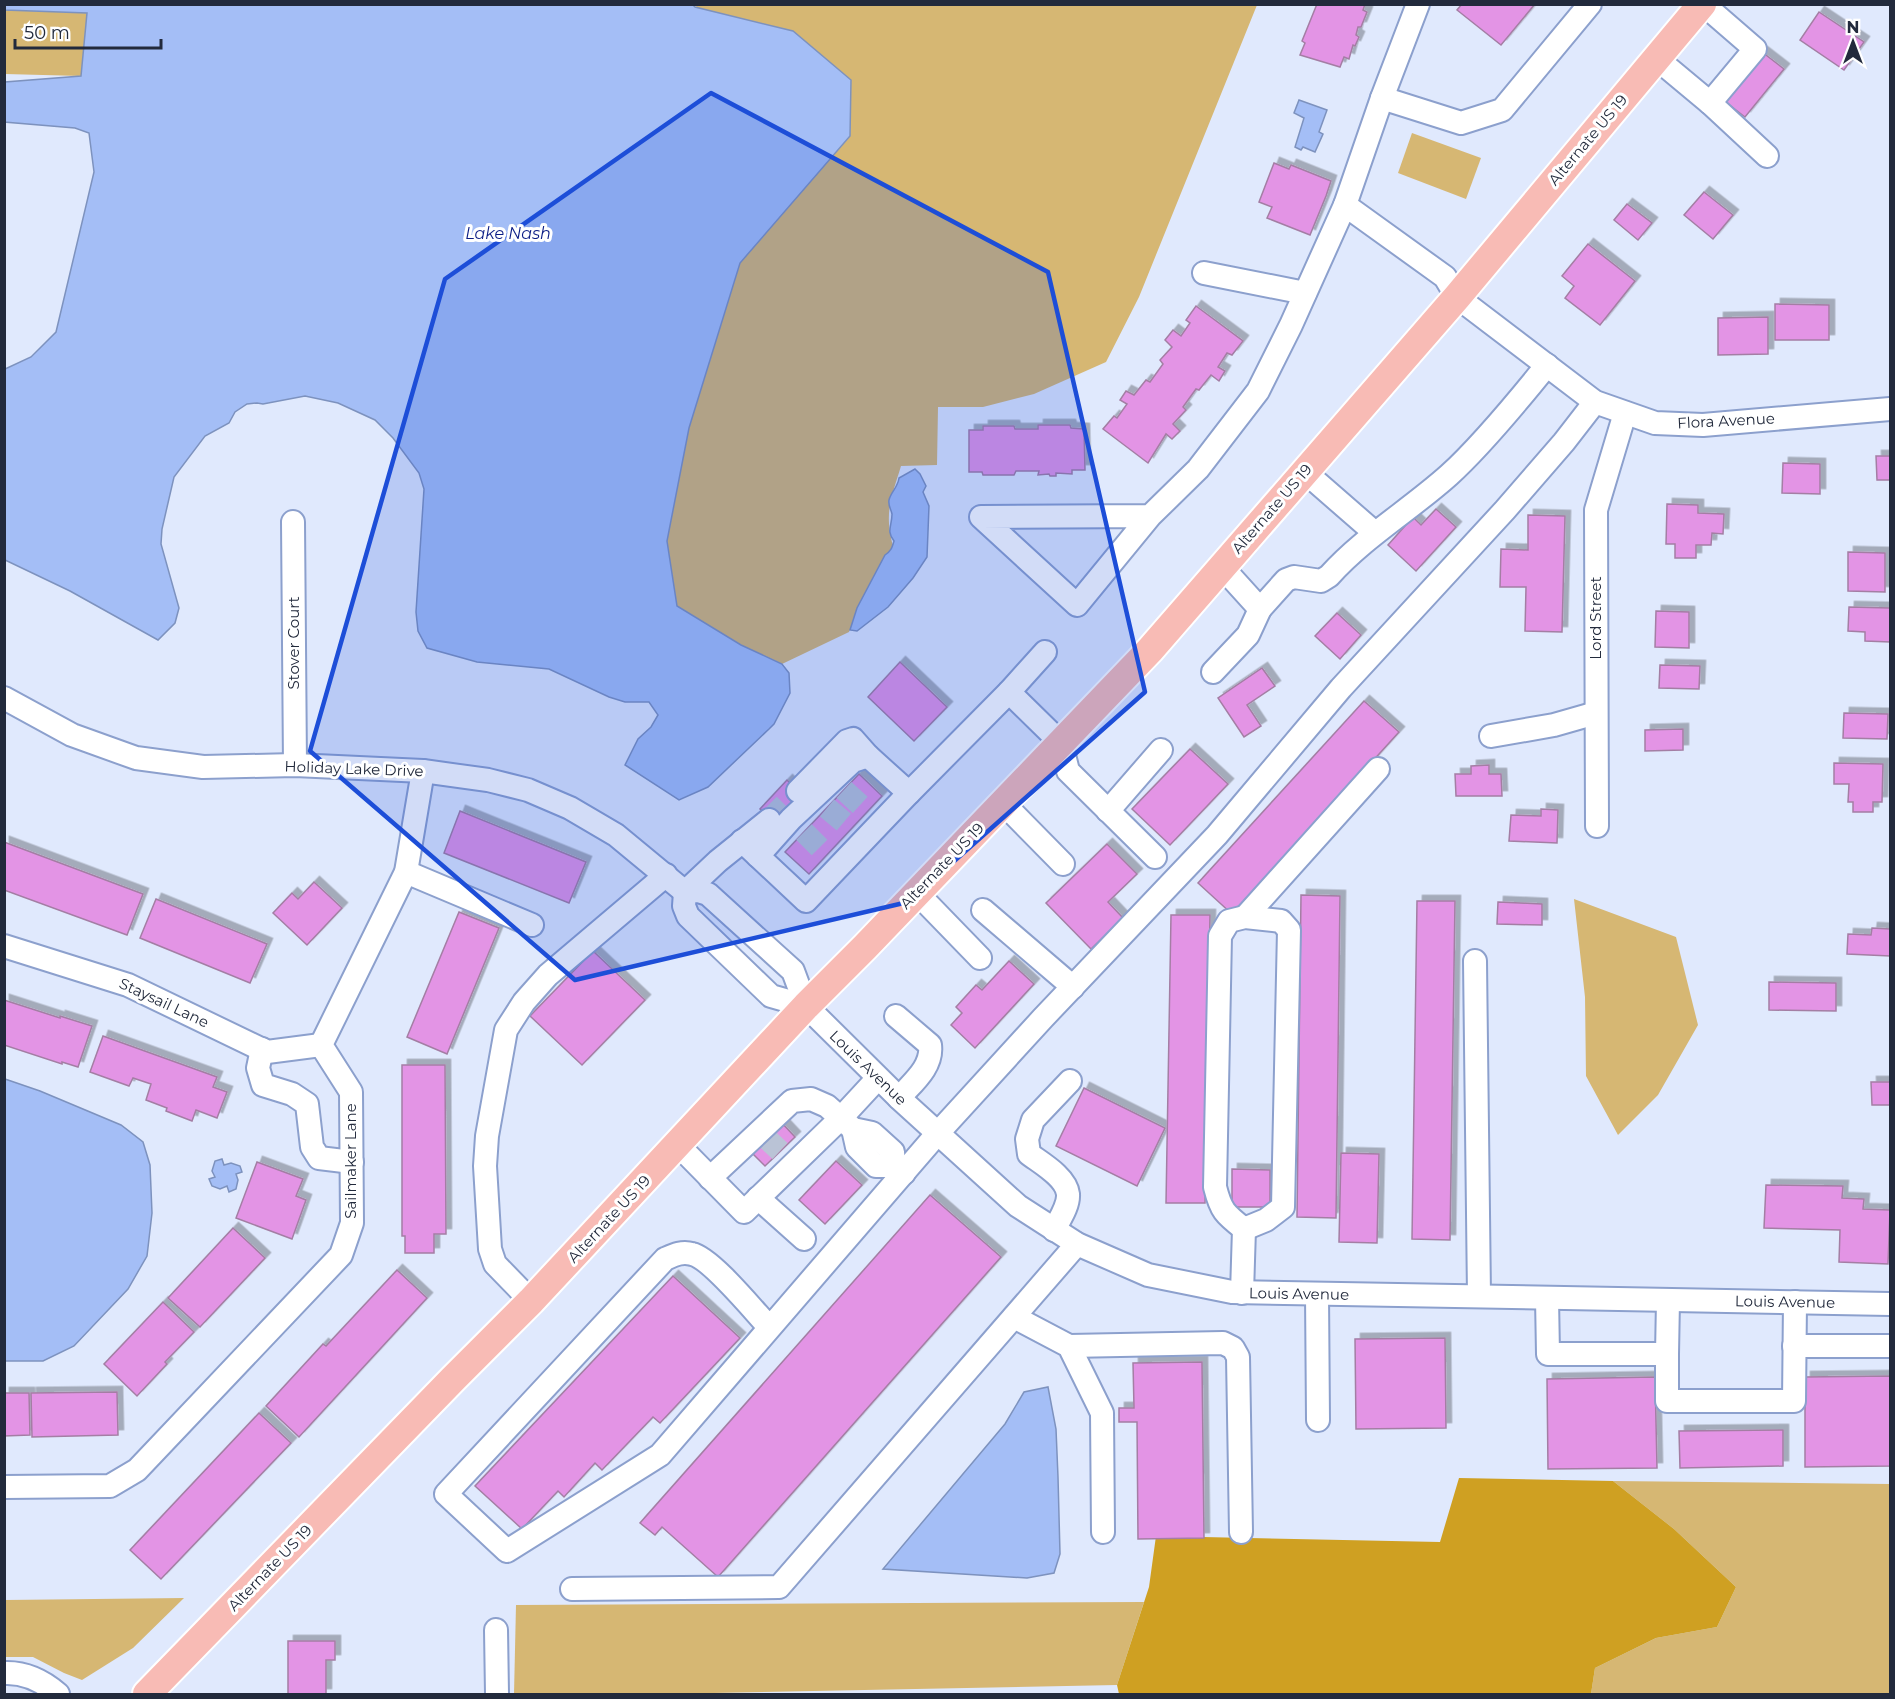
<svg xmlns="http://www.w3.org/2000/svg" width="1895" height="1699" font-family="Montserrat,sans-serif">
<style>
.green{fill:#d6b773}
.forest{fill:#cfa022}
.water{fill:#a4bef6;stroke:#7d92be;stroke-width:1.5}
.building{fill:#e394e5;stroke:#a47ea4;stroke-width:1.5;filter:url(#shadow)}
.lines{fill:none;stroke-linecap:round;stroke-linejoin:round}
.minor-tunnel{stroke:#bac3d6;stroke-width:22;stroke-dasharray:22 11;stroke-linecap:butt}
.minor-casing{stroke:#8ca0cd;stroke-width:26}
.major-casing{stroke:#fff;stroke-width:32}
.minor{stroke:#fff;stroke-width:22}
.major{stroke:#f8bbb5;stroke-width:28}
.marked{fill:#1d4ed8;fill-opacity:0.2;stroke:#1d4ed8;stroke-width:4.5;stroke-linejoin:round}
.labels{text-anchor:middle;stroke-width:6;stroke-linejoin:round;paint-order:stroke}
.street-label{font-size:15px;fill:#222a3c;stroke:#fff}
.water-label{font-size:16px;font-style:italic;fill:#091b84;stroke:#fff}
</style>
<defs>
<filter id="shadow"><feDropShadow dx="5.5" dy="-5.5" stdDeviation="0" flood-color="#0004"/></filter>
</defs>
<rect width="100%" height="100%" fill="#e0e9fd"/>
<g class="green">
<path d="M693 5H1257L1139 297 1106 362 1034 394 983 407H938L937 465 901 466C891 499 884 512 893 546 873 572 861 603 849 632L782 664 741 645 677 606 667 541 689 428 740 263 850 136 851 80Z"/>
<path d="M5 10 87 13 81 76 5 74Z"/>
<path d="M1412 133 1481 158 1466 199 1398 173Z"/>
<path d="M1574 899 1676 937 1698 1025 1658 1095 1618 1135 1586 1076 1585 997Z"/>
<path d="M1613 1481 1890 1484V1694H1591L1595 1668 1656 1638 1717 1627 1736 1587 1674 1529Z"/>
<path d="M184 1598 133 1648 82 1680 64 1673 33 1657H5V1600Z"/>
<path d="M1144 1602 1117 1685 664 1694H514L516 1605Z"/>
</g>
<path class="forest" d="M1459 1478 1613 1481 1674 1529 1736 1587 1717 1627 1656 1638 1595 1668 1591 1694H1119L1117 1685 1149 1587 1156 1536 1440 1542Z"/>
<g class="water">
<path d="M5 4 693 5 695 7 793 31 851 80 850 136 740 263 689 428 667 541 677 606 741 645 782 664 789 673 790 693 774 724 769 729 708 787 679 800 625 765 638 739 651 727 658 715 649 702H625L609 697 549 669 477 662 427 648 418 631 416 612 424 489 419 473 393 438 375 420 338 403 305 396 263 404 257 403 247 404 235 412 229 423 205 436 174 477 162 529 161 544 179 608 175 623 158 640 70 591 5 560V369L31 357 56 332 94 172 89 133 75 128 4 122 5 82 81 76 87 13 5 10Z"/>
<path d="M1299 100 1327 110 1319 132 1323 134 1315 152 1303 147 1301 150 1295 147 1304 118 1294 113Z"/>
<path d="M915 469 920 474 926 486 923 492 929 506 927 557 913 578 888 607 857 631 850 630 857 608 885 555C891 551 892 548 894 541 886 531 892 526 892 514 891 509 888 506 889 500 891 492 898 487 899 478Z"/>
<path d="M5 1079 40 1091 121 1125 143 1142 150 1165 152 1213 147 1256 128 1289 74 1346 43 1361H5Z"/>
<path d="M222 1159 224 1165 231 1163 240 1166 242 1172 236 1174 238 1180 236 1189 229 1192 227 1186 220 1189 212 1186 209 1179 215 1177 212 1171 215 1161Z"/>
<path d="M1048 1387 1056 1429 1058 1477 1060 1554 1054 1573 1027 1578 883 1569 1005 1424 1024 1392Z"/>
</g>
<g class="building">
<path d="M1317 4H1365L1363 10 1367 12 1361 27H1358L1356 35 1359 37 1355 46 1353 45 1349 59 1344 57 1340 67 1300 55 1305 43 1302 41Z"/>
<path d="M1462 4H1535L1501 45 1457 10Z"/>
<path d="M1819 12 1864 42 1844 70 1800 40Z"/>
<path d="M1762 52 1784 69 1745 117 1723 100Z"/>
<path d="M1274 163 1289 169 1291 165 1331 181 1326 196 1310 235 1267 218 1272 207 1259 202Z"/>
<path d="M1704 192 1733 215 1713 239 1684 215Z"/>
<path d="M1627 204 1652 223 1638 240 1614 220Z"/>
<path d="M1588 244 1635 281 1600 325 1565 298 1574 286 1562 276Z"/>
<path d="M1775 304 1829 305V340H1775Z"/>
<path d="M1196 306 1243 341 1232 355 1227 353 1218 367 1225 371 1219 381 1211 375 1199 390 1196 389 1183 407 1186 410 1173 424 1180 431 1172 439 1166 434 1148 463 1103 429 1114 416 1117 418 1127 404 1120 400 1126 391 1134 395 1146 380 1150 382 1163 364 1160 360 1172 347 1165 340 1173 330 1181 336 1190 323 1186 320Z"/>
<path d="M1768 317V354L1718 355V318Z"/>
<path d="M1038 425H1070L1071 428 1084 429 1085 470H1072V474L1056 473V476H1050L1049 474 1038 475 1039 471H1016L1014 475H983L982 472H969V430H983V426H1014L1015 429H1038Z"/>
<path d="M1876 456H1890V480H1877Z"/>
<path d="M1783 463 1820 464V494L1782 493Z"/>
<path d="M1667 504 1698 505V513L1724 514 1723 534 1712 533 1711 545H1696V558H1675V544H1666Z"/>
<path d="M1436 509 1456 527 1416 571 1388 545 1413 517 1421 525Z"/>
<path d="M1528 515 1565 516 1562 632 1525 631 1526 587H1500L1501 549 1528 550Z"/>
<path d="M1848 552 1885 553V592L1848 591Z"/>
<path d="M1849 607 1890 608V642L1865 641V632L1848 631Z"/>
<path d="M1656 611 1689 612V648L1655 647Z"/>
<path d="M1337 613 1361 635 1340 659 1315 636Z"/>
<path d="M900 662 947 707 914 741 868 697Z"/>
<path d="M1660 665 1700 666 1699 689 1659 688Z"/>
<path d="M1262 668 1275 686 1247 705 1261 726 1244 737 1218 698Z"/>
<path d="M1364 701 1399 732 1233 915 1198 883Z"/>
<path d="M1844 713 1888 714 1887 739 1843 738Z"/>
<path d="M1683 729V750L1645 751V730Z"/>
<path d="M1190 749 1228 784 1170 845 1132 809Z"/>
<path d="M1834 763 1883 764 1882 802H1873V812H1853V802H1848L1849 784H1834Z"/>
<path d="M1489 765V774H1501L1502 796H1456L1455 774H1471V766Z"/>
<path d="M859 774 882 796 809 874 785 852Z"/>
<path d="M787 780 802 795 776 823 760 809Z"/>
<path d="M1541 809 1558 810 1557 843 1509 841 1511 815 1541 816Z"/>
<path d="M460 811 586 862 569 903 444 853Z"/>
<path d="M4 842 143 894 127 935 4 890Z"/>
<path d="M1107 844 1137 874 1108 902 1123 918 1091 949 1046 903Z"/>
<path d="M314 882 342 908 307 945 273 913 292 893 298 899Z"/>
<path d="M1301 895 1340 896 1336 1218 1297 1217Z"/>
<path d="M156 899 267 944 250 983 140 938Z"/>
<path d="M1417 901H1455L1450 1240 1412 1239Z"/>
<path d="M1498 902 1542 904V925L1497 924Z"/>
<path d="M459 912 499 928 447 1054 407 1037Z"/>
<path d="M1171 915H1210L1205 1203H1166Z"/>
<path d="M1872 928 1890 929V956L1847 954 1848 934 1871 935Z"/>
<path d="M593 951 645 1000 582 1065 530 1016Z"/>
<path d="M1009 961 1034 984 975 1048 951 1025 962 1013 956 1007 976 985 982 990Z"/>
<path d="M1769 982 1836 983V1011L1769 1010Z"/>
<path d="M4 1000 60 1018V1016L92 1026 78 1067 62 1062V1064L4 1045Z"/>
<path d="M103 1036 217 1077 213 1087 227 1092 217 1118 196 1110 192 1121 166 1111 167 1108 146 1100 151 1084 133 1078 129 1086 90 1072Z"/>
<path d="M402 1065H445L446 1234H434V1253H405V1236H402Z"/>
<path d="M1890 1073V1105H1872L1871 1082H1890Z"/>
<path d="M1084 1088 1165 1128 1137 1186 1056 1146Z"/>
<path d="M781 1122 795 1137 765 1166 750 1151Z"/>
<path d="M1341 1153 1379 1154 1377 1243 1339 1242Z"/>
<path d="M836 1161 862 1185 825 1224 799 1200Z"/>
<path d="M257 1162 303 1179 296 1196 306 1200 292 1239 236 1218Z"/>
<path d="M1232 1169 1270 1170V1207H1232Z"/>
<path d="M1766 1185 1843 1186 1842 1198 1864 1199 1863 1209 1890 1210 1888 1264 1839 1262 1840 1230 1764 1228Z"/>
<path d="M930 1195 1001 1257 718 1577 662 1527 655 1535 640 1523Z"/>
<path d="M233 1228 265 1258 200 1327 168 1298Z"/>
<path d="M397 1270 427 1298 299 1437 266 1406 323 1344 326 1346Z"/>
<path d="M673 1276 740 1338 660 1423 653 1417 602 1470 595 1463 564 1497 558 1491 522 1529 475 1486Z"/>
<path d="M163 1302 194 1332 165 1362 167 1364 137 1396 104 1364Z"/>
<path d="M1445 1338 1446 1428 1356 1429 1355 1339Z"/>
<path d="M1202 1362 1204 1538 1138 1539 1137 1422H1119V1408H1134L1133 1363Z"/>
<path d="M1890 1376V1466L1805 1467V1377Z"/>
<path d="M1655 1377 1657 1468 1548 1469 1547 1379Z"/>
<path d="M117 1392 118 1435 32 1437 31 1393Z"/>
<path d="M4 1393H29L30 1435 4 1436Z"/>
<path d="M259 1413 291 1443 161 1579 130 1550Z"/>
<path d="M1783 1430V1466L1680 1468 1679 1431Z"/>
<path d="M288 1641H335V1660H326V1694H288Z"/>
</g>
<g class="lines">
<g class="minor-tunnel">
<path d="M844 790 868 812"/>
<path d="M827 808 852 829"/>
<path d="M769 820 798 791"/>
<path d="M804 832 827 855"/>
<path d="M765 1137 780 1151"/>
</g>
<defs>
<g id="minor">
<path d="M1703 4 1755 49 1710 103"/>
<path d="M1656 58 1710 103 1767 156"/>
<path d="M1382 98 1418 4"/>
<path d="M1345 205 1382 98 1461 123 1502 110 1590 4"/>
<path d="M1204 273 1305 293"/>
<path d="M1305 472 1375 533"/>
<path d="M1150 516 981 517 1077 605 1150 516 1198 469 1258 391 1291 325 1345 205 1445 277 1457 297 1595 402 1655 423 1703 425 1890 409"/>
<path d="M293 522 295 765"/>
<path d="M1222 567 1260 609 1286 580 1294 577 1321 581 1329 576C1364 537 1410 510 1449 475 1482 445 1518 401 1547 365"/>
<path d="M1213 672 1248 635 1260 609"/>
<path d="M1009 692 1045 652"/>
<path d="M4 698 72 735 136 758 203 767 295 765 423 771 488 780 528 790 570 808 616 835 685 892 698 891 708 894 793 971 806 1006 899 1098 1018 1206 1077 1244 1148 1275 1232 1292 1890 1304"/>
<path d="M1491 736 1554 725 1596 713"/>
<path d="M798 791 847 741 853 739 868 756"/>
<path d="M1003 803 1063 864"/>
<path d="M1108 811 1161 750"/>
<path d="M1597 826 1596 510 1625 413"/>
<path d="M742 841 806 901 909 793"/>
<path d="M758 856 791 819 853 761 868 756 909 793 1009 692 1061 743 1068 771 1155 857"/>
<path d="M406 872 532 925"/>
<path d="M685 892 684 906 688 916 771 996 806 1006"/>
<path d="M685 892 718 861 769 820"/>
<path d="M916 892 980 958"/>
<path d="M983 910 1073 987"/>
<path d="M1245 917 1281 921 1289 930 1283 1207 1266 1220 1244 1229C1225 1214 1221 1211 1215 1187L1220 936 1229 921Z"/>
<path d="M1245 917 1378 769"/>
<path d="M4 946 128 985 267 1052 321 1045"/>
<path d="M1475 961 1479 1296"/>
<path d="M896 1016 930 1045C933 1067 912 1083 899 1098"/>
<path d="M262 1049 258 1068 263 1085 292 1094 307 1104 312 1147 319 1158 352 1162"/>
<path d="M853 1129 857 1147 876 1166H894"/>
<path d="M678 1145 744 1212 841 1118 878 1078"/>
<path d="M710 1178 792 1101 811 1099 827 1106 853 1129 872 1133 893 1152 894 1166 904 1173"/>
<path d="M758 1198 804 1239"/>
<path d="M1054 1230C1059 1220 1069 1206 1068 1194 1066 1177 1041 1163 1029 1154L1027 1139 1033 1120 1070 1081"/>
<path d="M1242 1293 1244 1229"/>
<path d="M1317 1294 1318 1420"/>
<path d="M1547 1298 1548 1354H1667L1668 1300"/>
<path d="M531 1301 495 1264 490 1249 485 1166 487 1136 506 1030 524 1002 548 975 666 875"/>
<path d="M1014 1317 1069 1346 1102 1413 1103 1532"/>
<path d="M769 1327C754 1311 711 1258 692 1254 682 1251 674 1255 665 1259L446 1494 507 1551 660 1455 937 1134 1043 1018 1217 835 1341 688 1505 510 1564 442 1595 402"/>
<path d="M1069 1346 1223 1343 1233 1348 1238 1357 1241 1532"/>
<path d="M1794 1346H1890"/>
<path d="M1667 1354V1401H1794L1795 1302"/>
<path d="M4 1487 110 1486 137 1470 341 1255 352 1223 351 1092 321 1045 406 872 423 771"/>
<path d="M572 1589 779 1587 1077 1244"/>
<path d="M496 1630 497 1694"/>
<path d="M4 1673C25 1672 43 1681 58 1694"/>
</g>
<path id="major" d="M147 1694 453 1379 531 1301 806 1006 865 947 1150 650 1457 297 1702 4"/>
</defs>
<use href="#minor" class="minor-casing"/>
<use href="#major" class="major-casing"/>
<use href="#minor" class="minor"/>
<use href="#major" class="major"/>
</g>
<path class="marked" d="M711 93 1048 272 1145 692 908 902 575 980 310 751 445 279Z"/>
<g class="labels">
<g class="street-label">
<text transform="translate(1588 140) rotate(-50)" y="5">Alternate US 19</text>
<text transform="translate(1726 421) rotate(-3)" y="5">Flora Avenue</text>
<text transform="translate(1272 509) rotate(-49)" y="5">Alternate US 19</text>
<text transform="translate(1596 618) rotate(-90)" y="5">Lord Street</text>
<text transform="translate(294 643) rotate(-90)" y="5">Stover Court</text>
<text transform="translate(354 769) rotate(2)" y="5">Holiday Lake Drive</text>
<text transform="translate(942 866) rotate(-46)" y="5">Alternate US 19</text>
<text transform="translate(164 1003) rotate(25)" y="5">Staysail Lane</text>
<text transform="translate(868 1068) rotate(44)" y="5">Louis Avenue</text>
<text transform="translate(351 1161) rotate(-90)" y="5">Sailmaker Lane</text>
<text transform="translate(609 1219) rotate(-47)" y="5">Alternate US 19</text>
<text transform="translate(1299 1294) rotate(1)" y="5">Louis Avenue</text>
<text transform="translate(1785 1302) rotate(1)" y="5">Louis Avenue</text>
<text transform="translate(270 1568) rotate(-46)" y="5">Alternate US 19</text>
</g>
<g class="water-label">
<text x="508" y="239">Lake Nash</text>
</g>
</g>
<rect width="1895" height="1699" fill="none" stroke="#222a3c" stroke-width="12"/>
<g transform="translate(1853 42)" stroke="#ffffff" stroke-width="4.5" paint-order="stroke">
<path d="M0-4.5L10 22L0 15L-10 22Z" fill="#222a3c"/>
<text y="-9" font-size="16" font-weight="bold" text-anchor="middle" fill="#222a3c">N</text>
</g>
<path d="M15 39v9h146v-9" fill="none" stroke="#222a3c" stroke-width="3"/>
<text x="24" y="39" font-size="18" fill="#222a3c" stroke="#ffffff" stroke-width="4.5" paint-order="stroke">50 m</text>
</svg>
